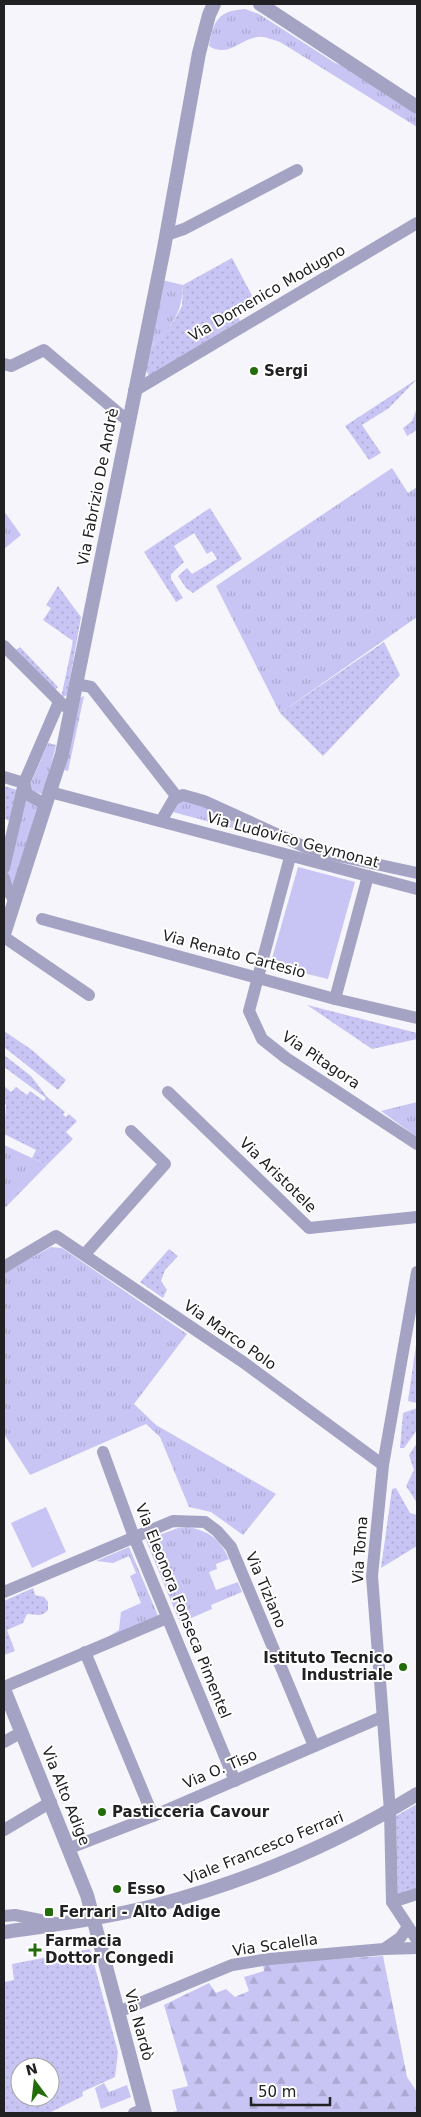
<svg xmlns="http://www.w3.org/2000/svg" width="421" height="2117" font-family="'DejaVu Sans',sans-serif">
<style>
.grass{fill:url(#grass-tufts)}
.forest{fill:url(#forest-firs)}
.park{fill:#c8c4f4}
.garden{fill:url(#garden-dots);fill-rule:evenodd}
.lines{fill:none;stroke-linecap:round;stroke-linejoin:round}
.minor{stroke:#a5a3c3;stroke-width:12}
.tertiary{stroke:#a5a3c3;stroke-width:14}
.poi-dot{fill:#236c0a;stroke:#fff;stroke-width:2}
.labels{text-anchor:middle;stroke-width:4;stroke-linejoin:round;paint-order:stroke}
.street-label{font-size:15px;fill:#212123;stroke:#fff}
.poi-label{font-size:15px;font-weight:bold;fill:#212123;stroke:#fff;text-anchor:start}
</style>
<defs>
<pattern id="grass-tufts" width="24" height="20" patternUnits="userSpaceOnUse" patternTransform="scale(1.25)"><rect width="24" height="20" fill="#c8c4f4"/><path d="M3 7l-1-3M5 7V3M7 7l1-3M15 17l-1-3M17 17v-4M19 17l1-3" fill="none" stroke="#aca8d1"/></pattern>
<pattern id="forest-firs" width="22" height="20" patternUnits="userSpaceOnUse" patternTransform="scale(1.25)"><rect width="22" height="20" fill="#c8c4f4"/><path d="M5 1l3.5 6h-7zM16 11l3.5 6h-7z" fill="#aca8d1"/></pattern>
<pattern id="garden-dots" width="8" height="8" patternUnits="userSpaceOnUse" patternTransform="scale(1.25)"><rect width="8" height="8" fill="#c8c4f4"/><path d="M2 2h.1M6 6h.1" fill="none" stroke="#aca8d1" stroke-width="1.8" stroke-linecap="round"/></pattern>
</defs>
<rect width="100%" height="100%" fill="#f6f5fb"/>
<g class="grass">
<path d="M245 9 259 14 335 63 347 67 417 115V127L280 42C273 40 265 36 257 37 239 40 228 58 209 46 214 21 217 11 245 9Z"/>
<path d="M162 280 183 285C181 320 170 325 149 350Z"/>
<path d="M392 468 408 493 417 487V617L280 713 216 586Z"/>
<path d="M4 511 21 535 4 549Z"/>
<path d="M84 696 68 771 64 770 80 698Z"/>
<path d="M48 743 56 745 44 793 41 794 33 791 30 785Z"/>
<path d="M25 798 38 808 12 888 6 874Z"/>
<path d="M186 799 274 839 173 812 179 802Z"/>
<path d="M417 1102V1137L381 1111Z"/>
<path d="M4 1145 47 1165 6 1207 4 1206Z"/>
<path d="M51 1247 62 1248 187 1334 134 1404 156 1425 276 1494 243 1535 211 1512 189 1507 160 1437 146 1424 30 1475 4 1434V1273Z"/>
<path d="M188 1527C209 1531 220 1539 229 1559L216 1564 217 1569 209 1572 216 1590 238 1582 242 1592 211 1605 212 1609 180 1623 146 1540 178 1528Z"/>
<path d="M129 1547 159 1618 103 1640 119 1630 121 1612 141 1603 130 1576 136 1573 129 1556 113 1563 96 1561Z"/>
<path d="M104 2083 109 2092 127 2085 131 2097 101 2109 95 2088Z"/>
</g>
<path class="forest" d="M383 1956 407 2077 417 2092V2113H168L177 2111 172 2090 188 2086 164 2005 209 1983 216 1993 226 1989 235 1997 249 1991 244 1977 264 1971 263 1964Z"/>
<g class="park">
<path d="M298 867 355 882 328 979 270 965Z"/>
<path d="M46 1507 66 1552 32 1568 11 1523Z"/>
</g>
<g class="garden">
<path d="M232 258 256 303 237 314 240 321 149 376 144 367 149 350 174 321 182 306 183 285Z"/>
<path d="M417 379 389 408 362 425 381 453 369 460 345 426Z"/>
<path d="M417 408V430L407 436 403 428 412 421Z"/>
<path d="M210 508 242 559 193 593 186 588 178 576 187 568 192 574 217 559 212 551 207 554 194 533 174 546 184 562 171 574V579L183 598 176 602 144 552Z"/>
<path d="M58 586 81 617 67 695 61 698 73 641 43 620 51 608 46 605Z"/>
<path d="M384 642 400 675 323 756 280 713Z"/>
<path d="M20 647 58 687 54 691 16 650Z"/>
<path d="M4 786 17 790 9 821 4 818Z"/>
<path d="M307 1005 417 1033V1039L372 1049Z"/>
<path d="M4 1031 32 1050 66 1080 58 1090 4 1047Z"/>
<path d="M4 1055 31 1076 47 1097 65 1112 63 1115 66 1117 69 1114 77 1121 66 1132 73 1139 47 1165 32 1158 36 1150 4 1134 6 1105 4 1103V1086L11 1092 16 1087 27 1095 30 1091 44 1101 46 1098 4 1067Z"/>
<path d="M169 1249 178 1256 165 1270 161 1281 167 1290 163 1298 140 1282Z"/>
<path d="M417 1338V1403L408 1401Z"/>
<path d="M417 1408V1430L404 1448H400L403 1413Z"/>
<path d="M417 1443V1503L406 1486 414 1470 409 1455Z"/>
<path d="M396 1488 410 1513 417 1515V1546L381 1568 392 1489Z"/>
<path d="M33 1588 35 1595 44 1597 48 1602V1610C41 1618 36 1614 27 1614L23 1623 7 1630 15 1651 4 1655V1601Z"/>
<path d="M417 1804V1889L398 1895 396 1816Z"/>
<path d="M90 1949 118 2052 115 2077 82 2092 83 2096 49 2113H4V1982L14 1980 12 1964ZM20 2067H50V2097H20Z"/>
</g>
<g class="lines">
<g class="minor">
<path d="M166 235 184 229 297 170"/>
<path d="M4 364 11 366 44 350 128 421"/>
<path d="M134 391 417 223"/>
<path d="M4 646 64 706"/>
<path d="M76 684 91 687 177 797"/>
<path d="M4 777 24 783 27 794 46 805"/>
<path d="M50 792 417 889"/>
<path d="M161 821 174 799 183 795 204 801 305 847 325 853 417 873"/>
<path d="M290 857 249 1011 262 1039 286 1058 417 1144"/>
<path d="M4 868 24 783 59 702"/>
<path d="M4 878 7 889 15 901"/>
<path d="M42 919 335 999 417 1018"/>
<path d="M4 937 89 995"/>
<path d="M335 999 368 876"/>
<path d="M168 1092 309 1228 417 1217"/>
<path d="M85 1254 165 1164 131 1131"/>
<path d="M4 1267 56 1236 243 1362 383 1465"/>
<path d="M417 1272 383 1465 372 1576 390 1811 392 1902 417 1940"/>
<path d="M103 1452 134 1537 235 1781"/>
<path d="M4 1592 173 1521 205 1522 217 1531 231 1547 314 1746"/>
<path d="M85 1652 153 1816"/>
<path d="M4 1687 167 1618"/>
<path d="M4 1742 22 1732"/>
<path d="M4 1830 51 1802"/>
<path d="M70 1848 153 1816 382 1717"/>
<path d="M392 1902 417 1894"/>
<path d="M4 1916 15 1915 55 1923"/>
<path d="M384 1949 417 1948"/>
<path d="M118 2012 232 1965 269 1959 384 1949 400 1938 408 1927"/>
<path d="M134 2113 144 2109"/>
</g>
<g class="tertiary">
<path d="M260 4 417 107"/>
<path d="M4 934 62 754 164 248 199 53 209 15 214 4"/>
<path d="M4 1689 87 1895 145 2113"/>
<path d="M4 1932C53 1925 105 1918 153 1906 245 1882 336 1844 417 1794"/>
</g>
</g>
<g class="poi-dot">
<circle cx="254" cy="371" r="5"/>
<circle cx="403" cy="1667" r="5"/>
<circle cx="102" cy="1812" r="5"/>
<circle cx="117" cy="1889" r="5"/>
<rect x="44" y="1907" width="10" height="10" rx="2.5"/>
<path d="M32.5 1942.5h5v5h5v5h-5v5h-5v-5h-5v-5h5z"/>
</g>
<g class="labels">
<g class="street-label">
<text transform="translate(267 293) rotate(-30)" y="5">Via Domenico Modugno</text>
<text transform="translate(98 487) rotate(-79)" y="5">Via Fabrizio De Andrè</text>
<text transform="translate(293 840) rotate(15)" y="5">Via Ludovico Geymonat</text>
<text transform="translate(234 954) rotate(15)" y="5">Via Renato Cartesio</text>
<text transform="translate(321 1060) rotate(34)" y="5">Via Pitagora</text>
<text transform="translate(278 1175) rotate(44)" y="5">Via Aristotele</text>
<text transform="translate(230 1335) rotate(35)" y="5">Via Marco Polo</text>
<text transform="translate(360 1550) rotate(-86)" y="5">Via Toma</text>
<text transform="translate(266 1590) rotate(67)" y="5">Via Tiziano</text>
<text transform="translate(183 1611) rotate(68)" y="5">Via Eleonora Fonseca Pimentel</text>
<text transform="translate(220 1769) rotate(-23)" y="5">Via O. Tiso</text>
<text transform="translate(66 1796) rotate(68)" y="5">Via Alto Adige</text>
<text transform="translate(264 1848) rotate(-22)" y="5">Viale Francesco Ferrari</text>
<text transform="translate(275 1945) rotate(-8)" y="5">Via Scalella</text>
<text transform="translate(139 2025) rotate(75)" y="5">Via Nardò</text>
</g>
<g class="poi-label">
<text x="264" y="376">Sergi</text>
<text x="393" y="1663" text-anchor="end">Istituto Tecnico<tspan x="393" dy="17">Industriale</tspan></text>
<text x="112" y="1817">Pasticceria Cavour</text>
<text x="127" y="1894">Esso</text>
<text x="59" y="1917">Ferrari - Alto Adige</text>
<text x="45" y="1946">Farmacia<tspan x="45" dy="17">Dottor Congedi</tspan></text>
</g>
</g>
<rect width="421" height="2117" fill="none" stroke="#212123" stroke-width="10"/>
<g transform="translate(35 2082) rotate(345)"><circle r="24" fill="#ffffff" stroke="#a6a6a7"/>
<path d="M0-4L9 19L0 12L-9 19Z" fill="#236c0a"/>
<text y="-8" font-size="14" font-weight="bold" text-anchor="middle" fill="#212123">N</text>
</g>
<path d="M251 2097v8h79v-8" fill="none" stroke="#212123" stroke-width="2.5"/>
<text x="258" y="2097" font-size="15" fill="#212123" stroke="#ffffff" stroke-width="4" paint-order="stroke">50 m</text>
</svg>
